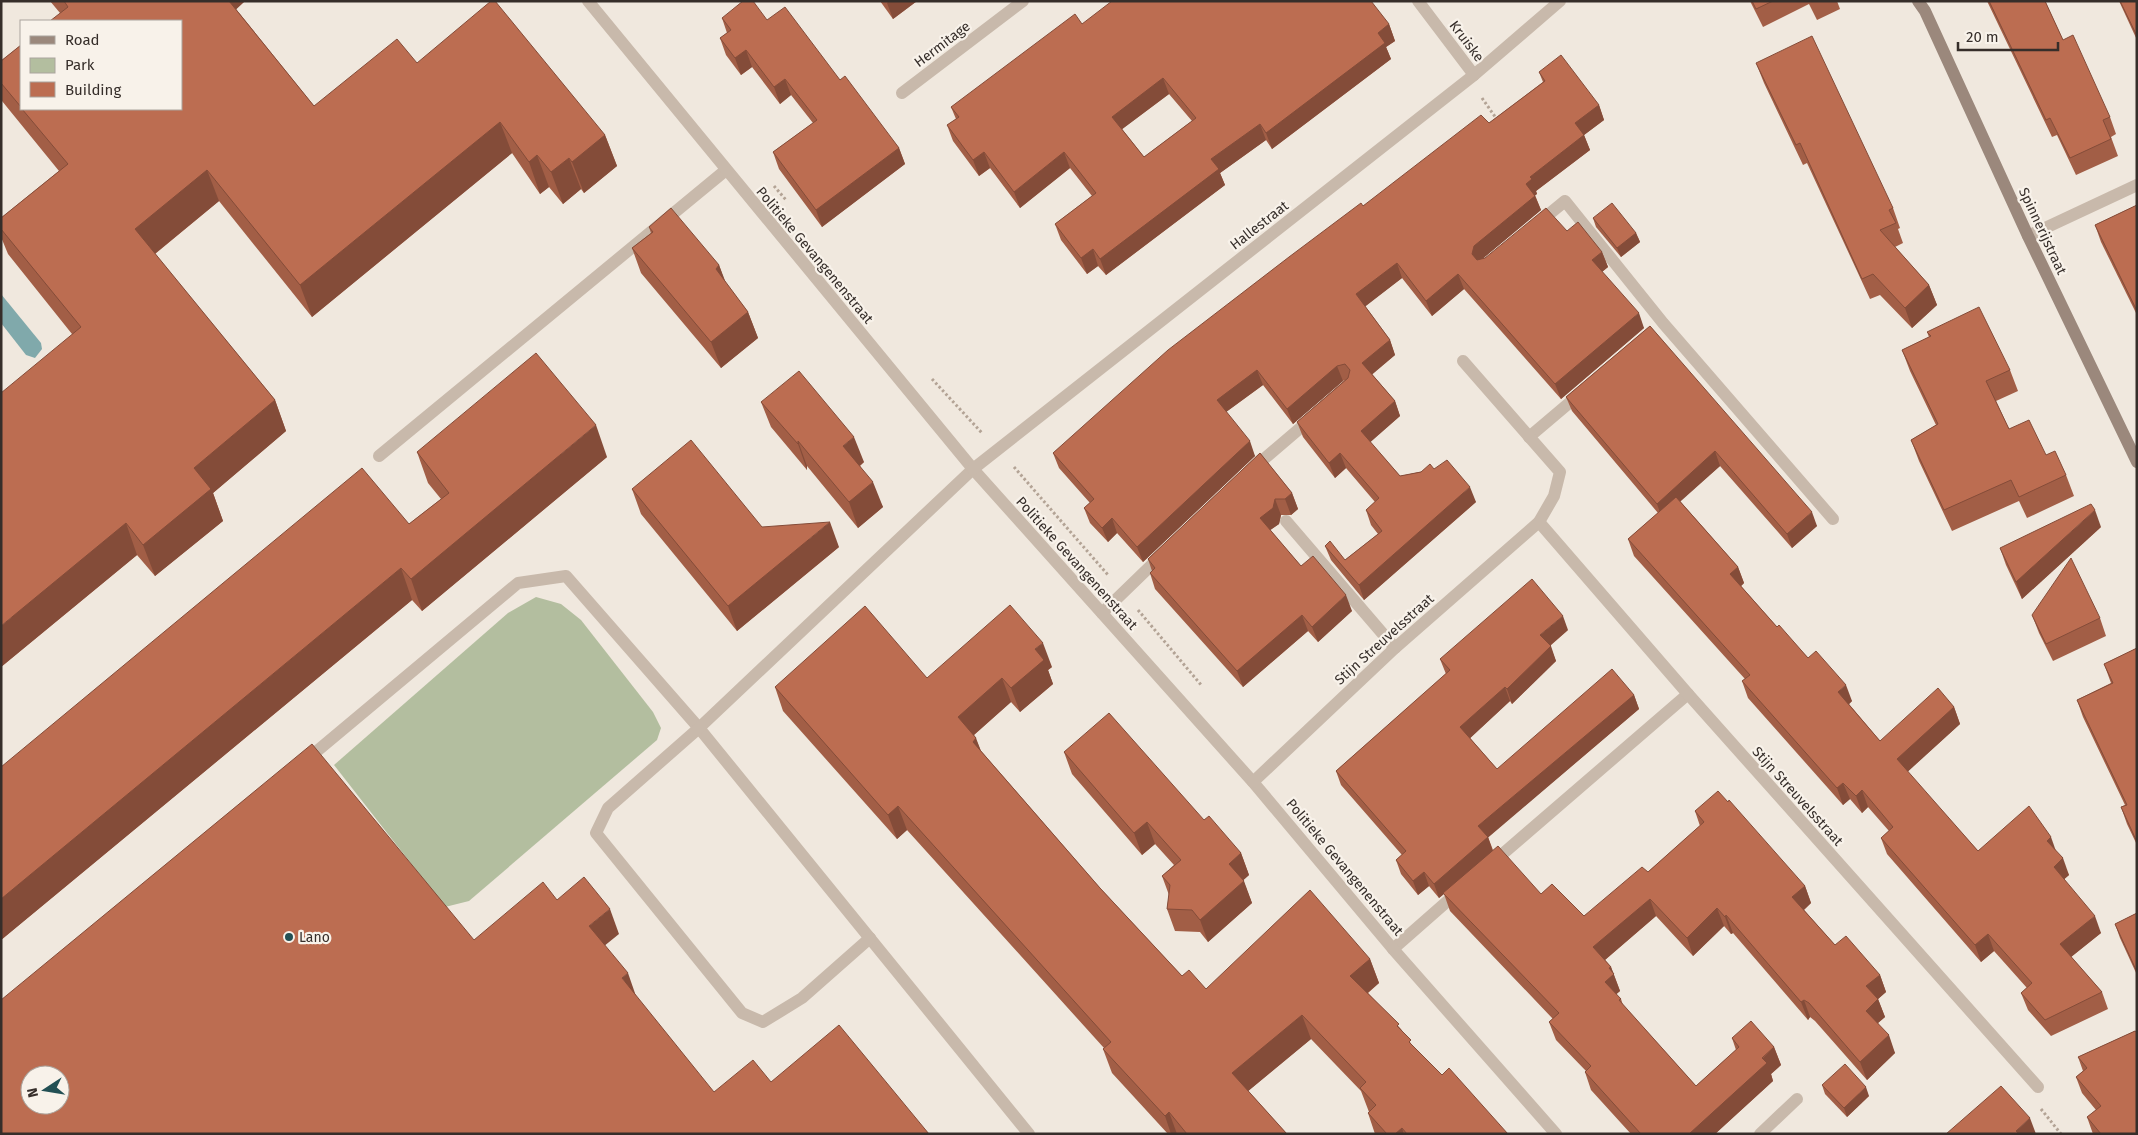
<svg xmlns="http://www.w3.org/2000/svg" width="2138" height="1135" font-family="'Fira Sans',sans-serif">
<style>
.green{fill:#b3be9f}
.water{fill:#80a9ab}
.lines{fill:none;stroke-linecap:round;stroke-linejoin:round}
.path{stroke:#b3a395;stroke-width:3;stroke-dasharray:2.5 2.5;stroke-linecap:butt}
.lane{stroke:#c8b9ab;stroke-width:12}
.street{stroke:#c8b9ab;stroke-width:12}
.secondary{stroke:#9b887c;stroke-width:12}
.wall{fill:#a25e46;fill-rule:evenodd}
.shaded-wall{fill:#844c39}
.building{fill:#bc6d51;stroke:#844c39;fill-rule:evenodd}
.poi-dot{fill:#235054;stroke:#f8f2ea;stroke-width:2}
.labels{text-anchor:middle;stroke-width:4.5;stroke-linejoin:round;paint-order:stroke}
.street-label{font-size:14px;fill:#362e2a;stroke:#f8f2ea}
.poi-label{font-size:14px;fill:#362e2a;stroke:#f8f2ea;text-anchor:start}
</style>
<rect width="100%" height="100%" fill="#f0e8de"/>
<path class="green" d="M536 597 561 604 581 620 653 712 661 728 657 740 469 901 445 907 334 765 508 613Z"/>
<path class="water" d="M1 294 41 343 42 349 35 358 26 355 1 323Z"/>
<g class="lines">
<g class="path">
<path d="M1482 98 1498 121"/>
<path d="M774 186 786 200"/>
<path d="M932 379 982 433"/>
<path d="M1014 467 1108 575"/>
<path d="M1138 610 1202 686"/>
<path d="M2041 1109 2061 1134"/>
</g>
<g class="lane">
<path d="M1537 224 1565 201 1663 323 1833 519"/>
<path d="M1529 437 1581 393"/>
<path d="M379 456 726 170"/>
<path d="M1251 470 1312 418"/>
<path d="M1286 521 1395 648"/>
<path d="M1102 613 1163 554"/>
<path d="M305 761 518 583 566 576 699 728 1029 1134"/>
<path d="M1491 864 1688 694"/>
<path d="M870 938 802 998 763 1022 742 1013 596 833 608 808 699 728 973 469"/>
<path d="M1393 949 1459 891"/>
<path d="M1760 1134 1797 1099"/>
</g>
<g class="street">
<path d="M588 1 973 469 1253 782 1393 949 1556 1134"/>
<path d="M1418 1 1474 75"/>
<path d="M902 93 1023 1"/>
<path d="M2028 236 2137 185"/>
<path d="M973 469 1474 75 1560 1"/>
<path d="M1539 522 1688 694 2038 1087"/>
<path d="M1253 782 1395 648 1539 522 1554 496 1560 472 1463 361"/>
</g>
<path class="secondary" d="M1918 1 1925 11 2028 236 2137 462"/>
</g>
<g class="wall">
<path d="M50 1H245L236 9 314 106 417 63 605 135 617 166 584 193 581 189 563 204 549 187 540 194 512 153 312 317 219 201 155 254 275 400 286 431 213 493 223 521 155 576 137 555 1 667 72 334 8 254 1 237V218L59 171 2 101 1 61 21 45V109H181L60 13Z"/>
<path d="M880 1H917L893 19Z"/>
<path d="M1750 1H1837L1840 9 1817 20 1809 4 1763 27Z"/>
<path d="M1987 1H2045L2063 40 2110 117 2116 134 2111 137 2118 156 2076 175 2057 135 2052 137Z"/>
<path d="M2119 1H2137V40Z"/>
<path d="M722 18 767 20 840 80 899 148 905 164 822 227 779 169 773 152 813 123 791 95 780 104 752 67 741 75 726 55 720 38 727 33Z"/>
<path d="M1082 24H1389L1395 41 1386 47 1391 59 1272 149 1266 140 1220 173 1225 185 1106 275 1098 266 1087 274 1061 240 1055 224 1092 196 1070 168 1020 208 990 168 979 176 953 141 947 125 956 119 951 107ZM1169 94 1192 121 1144 157 1122 129Z"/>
<path d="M1756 63 1893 208 1900 228 1898 229 1903 243 1895 247 1929 285 1937 305 1912 328 1880 295 1870 299 1807 163 1803 165 1764 83Z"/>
<path d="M1539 72 1599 105 1604 120 1584 135 1590 150 1536 191 1537 194 1535 195 1541 210 1482 259 1567 231 1602 252 1608 267 1602 272 1644 328 1561 399 1464 289 1432 316 1402 278 1365 306 1390 340 1395 355 1372 374 1395 401 1400 416 1370 442 1400 476 1434 469 1476 502 1364 600 1331 560 1325 546 1345 560 1378 534 1371 525 1366 510 1375 502 1346 468 1335 478 1303 437 1297 422 1345 380 1343 381 1293 424 1263 385 1226 412 1255 456 1143 562 1117 533 1108 542 1090 523 1084 508 1090 503 1059 468 1053 453 1363 206 1489 123 1543 82Z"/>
<path d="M2137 205V315L2101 242 2095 225Z"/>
<path d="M1593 218 1636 233 1640 242 1621 257 1596 227Z"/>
<path d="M649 227 719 265 725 282 748 312 758 338 721 368 641 273 632 248 651 233Z"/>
<path d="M1650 326 1817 526 1792 548 1720 466 1680 501 1738 567 1744 583 1741 586 1777 627 1852 701 1849 704 1880 741 1954 707 1960 724 1907 772 1978 851H2056L2069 875 2064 879 2101 933 2071 957 2102 992 2108 1009 2051 1036 2028 1010 2021 993 2027 988 1994 951 1981 962 1887 854 1881 838 1889 831 1868 807 1862 813 1850 799 1843 805 1748 698 1742 681 1745 679 1634 556 1628 539 1658 513 1572 411 1566 397Z"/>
<path d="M1927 332 2010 370 2018 391 1996 401 2009 429 2046 455 2066 475 2074 496 2027 518 2019 501 1952 531 1919 461 1911 440 1936 425 1910 371 1902 350 1929 337Z"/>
<path d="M761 402 864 462 860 466 883 507 858 528 807 466V470L771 427Z"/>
<path d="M417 452 607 457 422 611 412 600 1 940V767L409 524 441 499 428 483Z"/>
<path d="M1260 453 1292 493 1298 509 1291 515H1281L1279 524 1270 530 1301 566 1352 611 1318 642 1308 631 1243 687 1155 589 1150 573 1152 571 1148 559Z"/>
<path d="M632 489 762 527 839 547 737 631 641 514Z"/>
<path d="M2101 527 2022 599 2006 565 2000 548Z"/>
<path d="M2032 615 2100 618 2106 636 2053 661 2039 633Z"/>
<path d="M1568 630 1550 646 1556 661 1512 704 1510 701 1470 738 1497 769 1634 695 1639 709 1488 837 1493 850 1541 894 1584 916 1648 872 1700 826 1695 811 1805 886 1811 903 1804 910 1835 945 1880 975 1886 992 1878 999 1885 1017 1878 1023 1895 1053 1867 1080 1815 1021 1810 1017 1808 1020 1733 933 1731 934 1724 926 1693 956 1656 916 1605 960 1611 967 1620 991 1616 994 1621 999 1623 1005 1696 1086 1736 1050 1732 1038 1774 1047 1781 1065 1771 1074 1773 1081 1715 1134H1631L1591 1090 1585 1072 1586 1071 1556 1040 1549 1022 1553 1019 1450 911 1444 894 1439 898 1429 886 1418 895 1401 874 1396 860 1402 855 1341 785 1336 771 1446 674 1440 659Z"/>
<path d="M2137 648V845L2127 824 2121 807 2125 805 2083 717 2077 700 2111 683 2104 664Z"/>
<path d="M1052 667 1048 670 1053 684 1020 712 1011 702 974 735 981 751 1100 888 1182 976 1206 989 1370 959 1379 983 1368 993 1401 1029 1412 1045 1442 1075 1508 1134H1375L1368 1113 1369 1112 1361 1091 1311 1039 1248 1091 1287 1134H1168L1112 1073 1103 1049 1104 1048 907 830 897 839 783 711 775 687 927 678Z"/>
<path d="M1064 752 1204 820 1241 853 1249 875 1243 880 1252 903 1208 942 1200 932 1175 931 1167 909 1169 895 1162 876 1174 865 1155 844 1142 855 1072 774Z"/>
<path d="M2137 913V975L2120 938 2115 924Z"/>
<path d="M2135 1031 2137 1134H2093L2087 1117 2096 1110 2082 1093 2076 1077 2083 1071 2078 1057Z"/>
<path d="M1822 1085 1869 1096 1847 1117 1825 1094Z"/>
</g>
<g class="shaded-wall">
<path d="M222 1H245L228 17Z"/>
<path d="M889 1H917L893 19 887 3Z"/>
<path d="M1389 24 1395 41 1386 47 1391 59 1272 149 1266 133 1378 33Z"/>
<path d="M746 50 752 67 741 75 735 58Z"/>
<path d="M1163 78 1169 94 1117 133 1112 117Z"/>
<path d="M785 79 791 95 780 104 774 87Z"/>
<path d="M1599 105 1604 120 1580 138 1575 123Z"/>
<path d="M500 122 512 153 312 317 300 285Z"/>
<path d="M1260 124 1266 140 1220 173 1225 185 1106 275 1100 259 1211 159Z"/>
<path d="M605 135 617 166 584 193 572 162Z"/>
<path d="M1584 135 1590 150 1536 191 1537 194 1534 196H1535L1541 210 1480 261 1477 269 1472 254 1474 246 1526 184 1530 177Z"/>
<path d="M899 148 905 164 822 227 816 210Z"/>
<path d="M984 152 990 168 979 176 973 160Z"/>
<path d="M1064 152 1070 168 1020 208 1014 192Z"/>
<path d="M537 155 549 187 540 194 529 162Z"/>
<path d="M569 158 581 189 563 204 551 172Z"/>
<path d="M207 170 219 201 146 261 135 229Z"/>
<path d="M1636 233 1640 242 1621 257 1617 248Z"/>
<path d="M1093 249 1098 266 1087 274 1081 258Z"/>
<path d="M1602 252 1608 267 1598 275 1592 260Z"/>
<path d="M1397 263 1402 278 1362 309 1356 294Z"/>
<path d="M719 265 729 291 716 269Z"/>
<path d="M1458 274 1464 289 1432 316 1426 301Z"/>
<path d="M1929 285 1937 305 1912 328 1905 308Z"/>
<path d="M748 312 758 338 721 368 711 342Z"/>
<path d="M1639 313 1644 328 1561 399 1555 384Z"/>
<path d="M1390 340 1395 355 1368 378 1362 363Z"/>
<path d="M1337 366 1343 381 1293 424 1287 409Z"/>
<path d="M1257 370 1263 385 1222 415 1217 400Z"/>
<path d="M275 400 286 431 213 493 223 521 155 576 143 545 194 468Z"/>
<path d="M1395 401 1400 416 1366 446 1361 431Z"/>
<path d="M596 425 607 457 422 611 411 579Z"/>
<path d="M854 437 864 462 852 472 843 446Z"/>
<path d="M798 441 807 466V470L798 444Z"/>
<path d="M1250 441 1255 456 1143 562 1137 547Z"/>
<path d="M1715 451 1720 466 1662 518 1657 504Z"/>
<path d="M1340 453 1346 468 1335 478 1329 463Z"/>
<path d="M873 482 883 507 858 528 849 502Z"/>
<path d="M1470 487 1476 502 1364 600 1359 585Z"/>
<path d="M1292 493 1298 509 1291 515 1285 499Z"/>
<path d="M1275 499 1281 515 1279 524 1266 533 1260 518Z"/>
<path d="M2095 510 2101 527 2022 599 2016 582Z"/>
<path d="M1812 512 1817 526 1792 548 1787 534Z"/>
<path d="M1112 518 1117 533 1108 542 1102 528Z"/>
<path d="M830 522 839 547 737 631 728 606Z"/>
<path d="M126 523 137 555 1 667V626Z"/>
<path d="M1738 567 1744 583 1736 591 1730 574Z"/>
<path d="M401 568 412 600 1 940V899Z"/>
<path d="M1346 595 1352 611 1318 642 1312 627Z"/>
<path d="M1302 615 1308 631 1243 687 1237 671Z"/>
<path d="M1563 616 1568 630 1546 649 1540 635Z"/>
<path d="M1043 643 1052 667 1048 670 1053 684 1020 712 1011 688 1035 649Z"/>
<path d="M1551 646 1556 661 1512 704 1507 689Z"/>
<path d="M1002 678 1011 702 967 741 958 717Z"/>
<path d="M1846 685 1852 701 1844 709 1838 692Z"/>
<path d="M1505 687 1510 701 1466 742 1460 727Z"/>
<path d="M1634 695 1639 709 1484 841 1478 826Z"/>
<path d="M1954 707 1960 724 1903 776 1897 759Z"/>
<path d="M976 738 985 762 973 742Z"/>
<path d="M1843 783 1850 799 1843 805 1837 788Z"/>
<path d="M1862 790 1868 807 1862 813 1856 796Z"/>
<path d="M898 806 907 830 897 839 888 815Z"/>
<path d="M1147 822 1155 844 1142 855 1134 833Z"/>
<path d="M1488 837 1493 852 1439 898 1434 884Z"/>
<path d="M2051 837 2057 854 2047 841Z"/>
<path d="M1241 853 1249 875 1237 886 1229 864Z"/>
<path d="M2063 858 2069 875 2060 883 2054 867Z"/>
<path d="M1424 872 1429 886 1418 895 1413 881Z"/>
<path d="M1244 881 1252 903 1208 942 1200 920Z"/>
<path d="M1805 886 1811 903 1798 915 1792 897Z"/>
<path d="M1650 899 1656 916 1599 965 1593 947Z"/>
<path d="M1717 908 1724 926 1693 956 1687 938Z"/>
<path d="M610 909 619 934 598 951 589 926Z"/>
<path d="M1726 915 1733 933 1731 934 1725 917Z"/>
<path d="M2095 916 2101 933 2066 961 2060 944Z"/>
<path d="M1988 934 1994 951 1981 962 1975 945Z"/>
<path d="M1370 959 1379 983 1359 1000 1350 976Z"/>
<path d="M1611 967 1620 991 1611 999 1605 982 1609 968Z"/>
<path d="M628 973 637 999 622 978Z"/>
<path d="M1880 975 1886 992 1878 999 1885 1017 1872 1028 1866 1011V986Z"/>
<path d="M1804 1000 1810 1017 1808 1020 1801 1002Z"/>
<path d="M1302 1015 1311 1039 1241 1097 1232 1073Z"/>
<path d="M1889 1035 1895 1053 1867 1080 1860 1062Z"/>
<path d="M1774 1047 1781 1065 1771 1074 1773 1081 1715 1134H1689Z"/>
<path d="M1866 1087 1869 1096 1847 1117 1844 1108Z"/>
<path d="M1169 1112 1177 1134H1171L1165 1116Z"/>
<path d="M2030 1118 2036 1134H2017L2016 1131Z"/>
<path d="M1402 1128 1404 1134H1395Z"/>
</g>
<g class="building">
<path d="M64 1H229L314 106 397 39 417 63 491 1H495L605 135 572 162 569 158 551 172 537 155 529 162 500 122 300 285 207 170 135 229 275 400 194 468 211 489 143 545 126 523 1 626V393L81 327 1 229V218L68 164 22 109H181V21H50L68 7Z"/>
<path d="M743 1H753L767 20 785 7 840 80 845 76 899 148 816 210 773 152 817 120 785 79 774 87 746 50 735 58 720 38 731 30 722 18Z"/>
<path d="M1112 1H1371L1389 24 1378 33 1385 43 1266 133 1260 124 1211 159 1219 169 1100 259 1093 249 1081 258 1055 224 1096 193 1064 152 1014 192 984 152 973 160 947 125 959 117 951 107 1075 14 1082 24ZM1163 78 1196 118 1144 157 1112 117Z"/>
<path d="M1752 1H1773L1756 9Z"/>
<path d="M1989 1H2045L2063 40 2073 35 2110 117 2103 120 2111 139 2070 158 2050 118 2046 120Z"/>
<path d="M2120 1H2137V36Z"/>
<path d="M1812 36 1893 208 1889 210 1896 223 1880 230 1929 285 1905 308 1873 274 1862 279 1800 143 1796 145 1756 63Z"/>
<path d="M21 45V107L1 83V61Z"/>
<path d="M1561 55 1599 105 1575 123 1584 135 1530 177 1532 179 1526 184 1535 196 1474 246 1472 254 1477 260 1485 258 1546 208 1567 231 1578 222 1602 252 1592 260 1639 313 1555 384 1458 274 1426 301 1397 263 1356 294 1390 340 1362 363 1395 401 1361 431 1400 476 1421 472 1430 464 1434 469 1447 460 1470 487 1359 585 1325 546 1330 541 1345 560 1382 531 1366 510 1379 498 1340 453 1329 463 1297 422 1348 378 1350 370 1345 364 1337 366 1287 409 1257 370 1217 400 1250 441 1137 547 1112 518 1102 528 1084 508 1094 499 1053 453 1168 350 1289 257 1361 203 1363 206 1481 115 1489 123 1545 81 1539 72Z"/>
<path d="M1612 203 1636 233 1617 248 1593 218Z"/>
<path d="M2137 205V311L2095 225Z"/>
<path d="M671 208 719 265 716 269 748 312 711 342 632 248 653 232 649 227Z"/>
<path d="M1979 307 2010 370 1986 381 2009 429 2029 420 2046 455 2055 451 2066 475 2019 497 2011 480 1944 510 1911 440 1938 424 1902 350 1931 336 1927 332Z"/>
<path d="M1650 326 1812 512 1787 534 1715 451 1657 504 1566 397Z"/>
<path d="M536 353 596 425 411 579 401 568 1 899V767L362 468 409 524 449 493 417 452Z"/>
<path d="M799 371 854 437 843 446 873 482 849 502 798 441V444L761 402Z"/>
<path d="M691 440 762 527 830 522 728 606 632 489Z"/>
<path d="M1260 453 1292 493 1285 499H1275L1273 508 1260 518 1301 566 1313 556 1346 595 1312 627 1302 615 1237 671 1150 573 1155 568 1148 559Z"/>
<path d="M1676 497 1738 567 1730 574 1777 627 1779 625 1808 658 1816 651 1846 685 1838 692 1880 741 1938 688 1954 707 1897 759 1978 851 2029 806 2051 837 2047 841 2063 858 2054 867 2095 916 2060 944 2102 992 2045 1020 2021 993 2032 983 1988 934 1975 945 1881 838 1893 827 1862 790 1856 796 1843 783 1837 788 1742 681 1750 675 1628 539Z"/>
<path d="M2091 504 2095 510 2016 582 2000 548Z"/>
<path d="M2071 558 2100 618 2046 644 2032 615Z"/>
<path d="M1532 579 1563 616 1540 635 1551 646 1507 689 1505 687 1460 727 1497 769 1612 669 1634 695 1478 826 1488 837 1434 884 1424 872 1413 881 1396 860 1406 851 1336 771 1450 670 1440 659Z"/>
<path d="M1010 605 1043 643 1035 649 1044 660 1011 688 1002 678 958 717 976 738 973 742 1100 888 1182 976 1189 970 1206 989 1310 890 1370 959 1350 976 1399 1024 1397 1026 1411 1040 1409 1042 1442 1075 1449 1068 1508 1134H1407L1402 1128 1395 1134H1387L1368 1113 1376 1105 1360 1088 1366 1082 1302 1015 1232 1073 1287 1134H1187L1169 1112 1165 1116 1103 1049 1111 1042 898 806 888 815 775 687 865 606 927 678Z"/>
<path d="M2137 648V842L2121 807 2127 805 2077 700 2113 683 2104 664Z"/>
<path d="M1109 713 1204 820 1209 816 1241 853 1229 864 1244 881 1200 920 1192 910 1167 909 1170 885 1162 876 1181 860 1147 822 1134 833 1064 752Z"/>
<path d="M312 744 474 940 543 882 557 900 584 877 610 909 589 926 628 973 622 978 714 1092 753 1060 771 1082 839 1025 929 1134H1V1000ZM30 1075H60V1105H30Z"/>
<path d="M1718 791 1728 802 1729 800 1805 886 1792 897 1835 945 1846 936 1880 975 1866 986 1878 999 1866 1011 1889 1035 1860 1062 1809 1003 1804 1000 1801 1002 1726 915 1725 917 1717 908 1687 938 1650 899 1593 947 1611 967 1609 968 1614 974 1605 982 1621 999 1619 1000 1696 1086 1739 1047 1732 1038 1751 1021 1774 1047 1762 1058 1767 1063 1689 1134H1641L1585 1072 1591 1066 1549 1022 1559 1013 1443 893 1498 846 1541 894 1552 884 1584 916 1642 867 1648 872 1704 822 1695 811Z"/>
<path d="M2137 913V972L2115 924Z"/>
<path d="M2135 1031 2137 1032V1134H2101L2087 1117 2101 1106 2076 1077 2087 1068 2078 1057Z"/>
<path d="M1845 1064 1866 1087 1844 1108 1822 1085Z"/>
<path d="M2001 1086 2030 1118 2016 1131 2019 1134H1946Z"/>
</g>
<circle class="poi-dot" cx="289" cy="937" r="5"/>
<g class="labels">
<g class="street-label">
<text transform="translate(1467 41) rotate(53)" y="5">Kruiske</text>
<text transform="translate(942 44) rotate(-37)" y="5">Hermitage</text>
<text transform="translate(1259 225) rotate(-38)" y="5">Hallestraat</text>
<text transform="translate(2043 231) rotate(65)" y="5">Spinnerijstraat</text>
<text transform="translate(815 255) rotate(50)" y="5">Politieke Gevangenenstraat</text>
<text transform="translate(1077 563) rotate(48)" y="5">Politieke Gevangenenstraat</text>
<text transform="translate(1384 639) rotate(-42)" y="5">Stijn Streuvelsstraat</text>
<text transform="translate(1798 796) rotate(48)" y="5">Stijn Streuvelsstraat</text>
<text transform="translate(1345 867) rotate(50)" y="5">Politieke Gevangenenstraat</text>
</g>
<g class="poi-label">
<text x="299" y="942">Lano</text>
</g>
</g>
<rect width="2138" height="1135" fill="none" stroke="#362e2a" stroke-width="5"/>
<rect x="20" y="20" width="162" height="90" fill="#f8f2ea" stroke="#aaa49d"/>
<rect x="30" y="36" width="25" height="8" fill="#9b887c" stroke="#aaa49d"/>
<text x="65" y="45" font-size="15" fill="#362e2a">Road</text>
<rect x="30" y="58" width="25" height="15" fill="#b3be9f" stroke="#aaa49d"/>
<text x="65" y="70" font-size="15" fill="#362e2a">Park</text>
<rect x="30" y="82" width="25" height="15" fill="#bc6d51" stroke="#aaa49d"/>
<text x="65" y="95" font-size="15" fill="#362e2a">Building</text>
<g transform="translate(45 1090) rotate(258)"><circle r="24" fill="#f8f2ea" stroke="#aaa49d"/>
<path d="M0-4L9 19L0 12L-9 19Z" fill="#235054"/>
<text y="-8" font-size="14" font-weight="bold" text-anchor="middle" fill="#362e2a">N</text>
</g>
<path d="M1958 42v8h100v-8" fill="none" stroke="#362e2a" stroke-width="2.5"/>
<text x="1966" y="42" font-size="15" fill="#362e2a" stroke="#f8f2ea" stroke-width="4" paint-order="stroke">20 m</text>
</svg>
